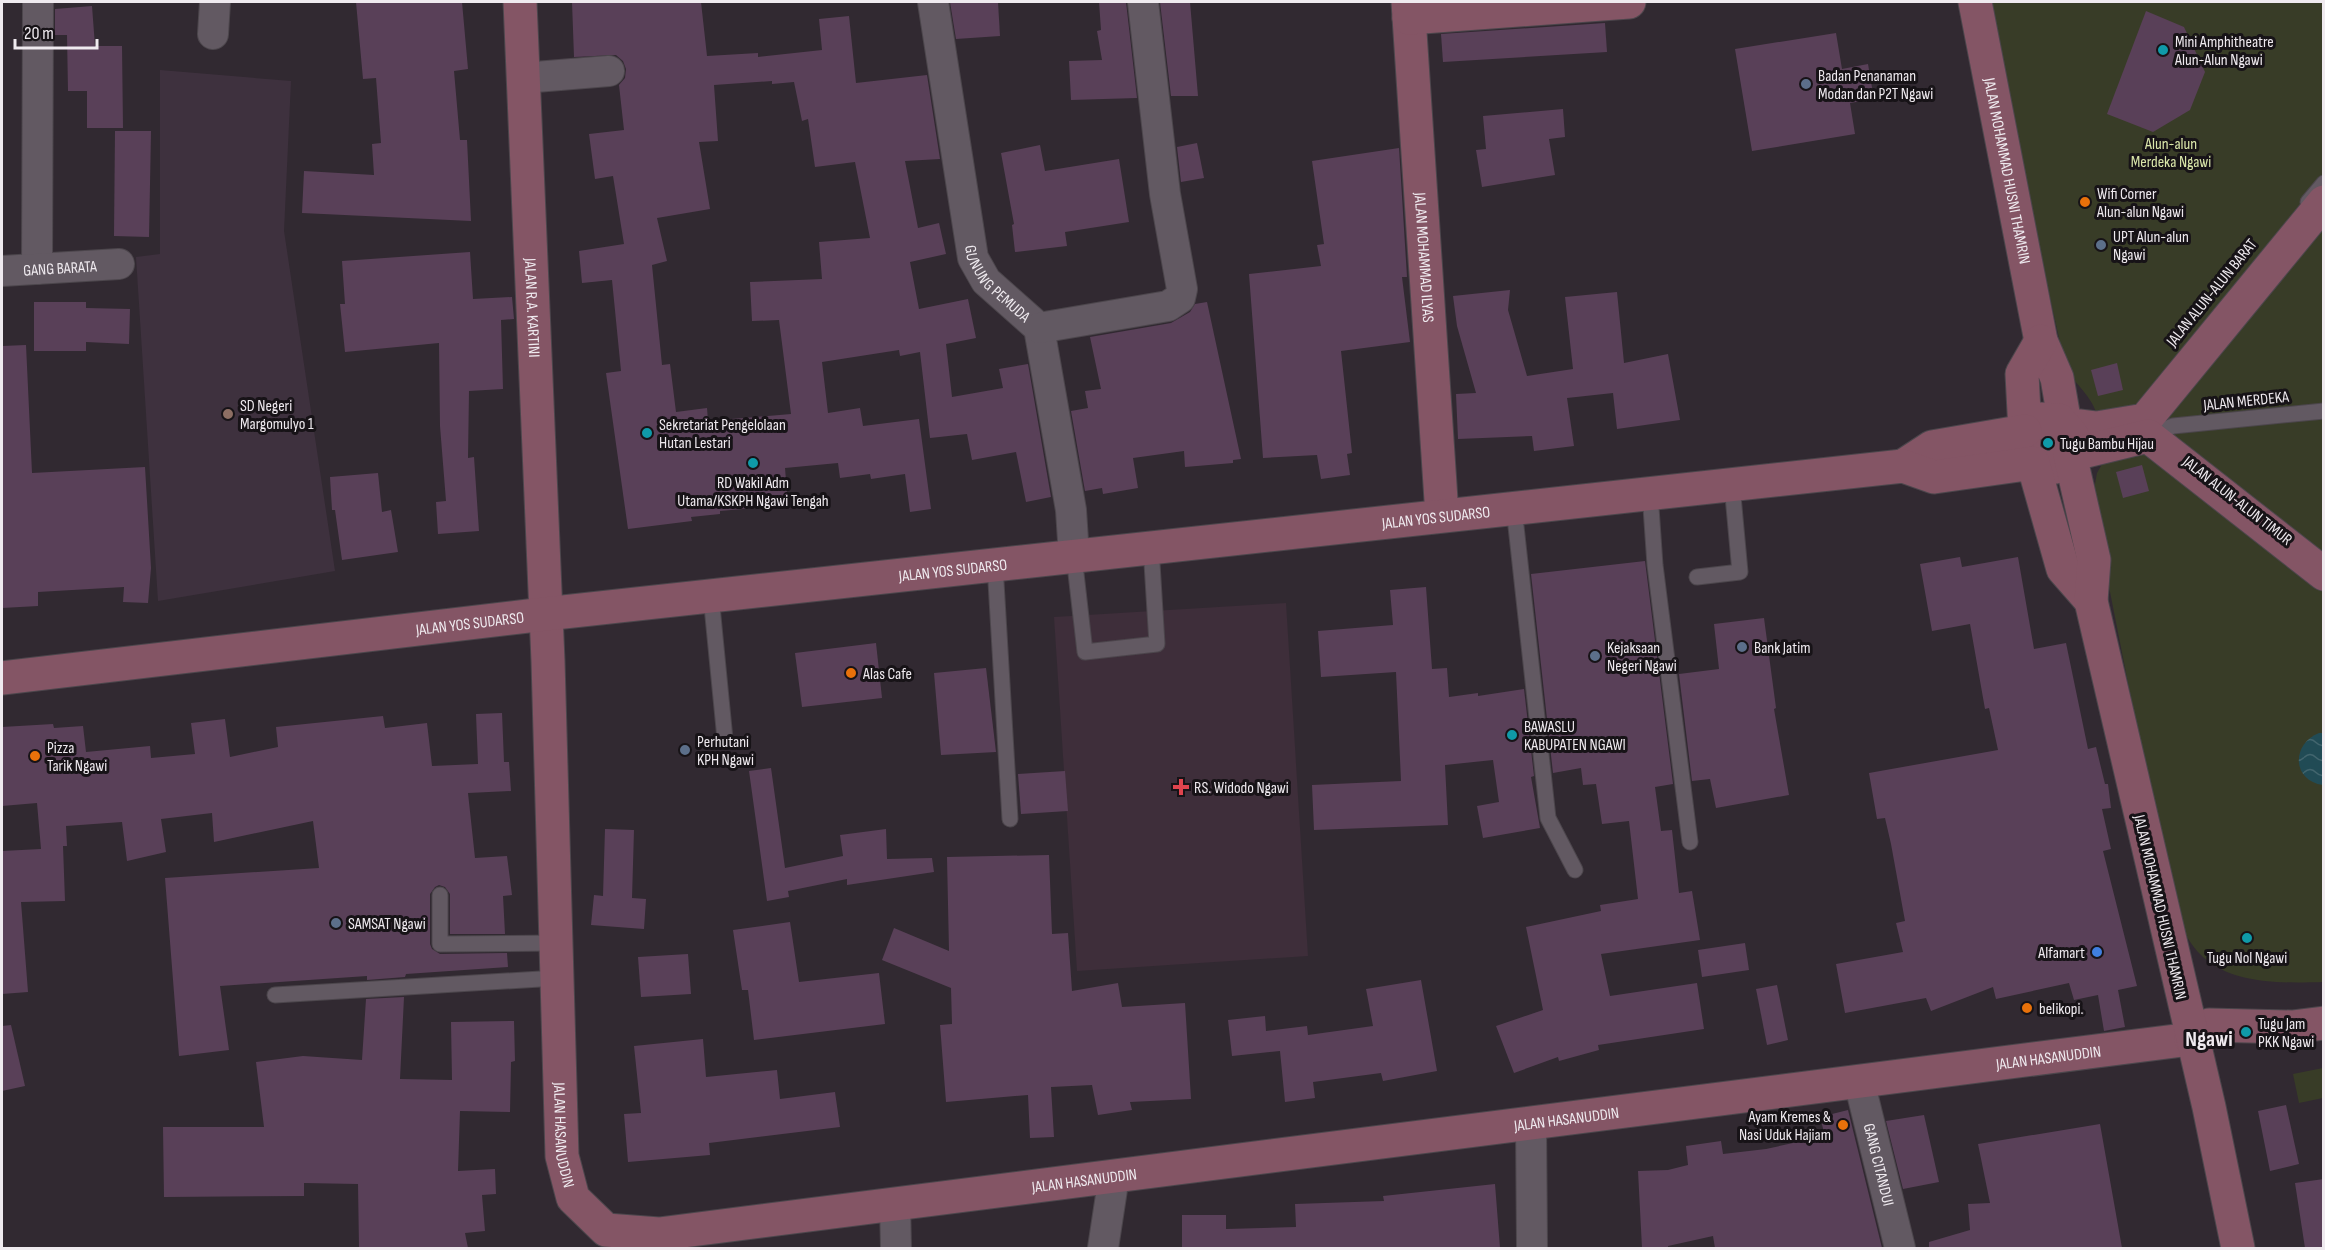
<svg xmlns="http://www.w3.org/2000/svg" width="2325" height="1250" font-family="'Sofia Sans Condensed',sans-serif">
<style>
.built{fill:#3e313e}
.medical{fill:#3e2e3a}
.park{fill:#383c27}
.water{fill:url(#water-waves)}
.building{fill:#594058;fill-rule:evenodd}
.lines{fill:none;stroke-linecap:round;stroke-linejoin:round}
.lane-casing{stroke:#4c464c;stroke-width:17}
.street-casing{stroke:#4c464c;stroke-width:32}
.secondary-casing{stroke:#4c464c;stroke-width:35}
.lane{stroke:#625962;stroke-width:15}
.street{stroke:#625962;stroke-width:30}
.secondary{stroke:#845565;stroke-width:33}
.culture-dot{fill:#0f9aa8;stroke:#171317;stroke-width:2}
.service-dot{fill:#5c6f8a;stroke:#171317;stroke-width:2}
.food-dot{fill:#e8710a;stroke:#171317;stroke-width:2}
.education-dot{fill:#8d6e63;stroke:#171317;stroke-width:2}
.health-dot{fill:#e0444e;stroke:#171317;stroke-width:2}
.shop-dot{fill:#3f7fe0;stroke:#171317;stroke-width:2}
.labels{text-anchor:middle;stroke-width:6;stroke-linejoin:round;paint-order:stroke}
.poi-label{font-size:16px;fill:#efeaef;stroke:#171317;text-anchor:start}
.park-label{font-size:16px;fill:#dbe7ab;stroke:#171317}
.street-label{font-size:16px;fill:#efeaef;stroke:#171317}
.district-label{font-size:22px;font-weight:bold;fill:#efeaef;stroke:#171317}
</style>
<defs>
<pattern id="water-waves" width="16" height="10" patternUnits="userSpaceOnUse" patternTransform="scale(1.5)"><rect width="16" height="10" fill="#214b55"/><path d="M0 5q4-4 8 0t8 0" fill="none" stroke="#42656e"/></pattern>
</defs>
<rect width="100%" height="100%" fill="#312931"/>
<path class="built" d="M160 70 291 81 284 231 335 571 158 601 136 257 160 254Z"/>
<path class="medical" d="M1286 603 1308 956 1077 971 1054 617Z"/>
<g class="park">
<path d="M1983 2H2323V982C2284 983 2234 985 2203 957 2186 942 2179 920 2171 900L2092 501 2097 473 2105 459C2098 413 2101 408 2067 373Z"/>
<path d="M2323 1068V1098L2299 1103 2293 1074Z"/>
</g>
<path class="water" d="M2319 733H2323V785C2292 781 2291 744 2319 733Z"/>
<g class="building">
<path d="M356 2H462L468 69 454 71 460 140H467L471 221 302 213 304 171 374 175 372 144 381 143 376 78 363 79Z"/>
<path d="M572 2H701L707 56 758 53V57L822 50 819 19 849 16 856 83 927 75 940 159 905 161 918 228 939 223 946 254 910 262 919 309 968 299 976 338 946 344 952 397 1003 388 999 369 1028 364 1051 497 1026 502 1016 452 972 460 967 434 930 438 920 352 900 356 899 350 822 362 828 413 860 408 863 426 919 419 931 509 910 512 905 474 871 479 870 474 840 478 838 463 785 468 788 505 720 511V514L691 517 692 521 628 529 606 373 621 371 612 280 582 283 579 251 624 244 613 176 595 179 589 134 624 130 619 85 625 78 626 69 623 61 616 55 574 57ZM772 81V84L794 82 802 121 808 119 815 167 855 162 870 238 819 242 822 279 750 282 752 321 779 320 791 414 708 421 707 408 676 412 670 364 662 365 652 265 667 261 657 218 710 209 699 142 718 141 714 85Z"/>
<path d="M950 2H998L1000 36 956 39Z"/>
<path d="M1099 2H1126L1137 98 1071 100 1069 61 1102 60 1097 31 1101 30Z"/>
<path d="M1160 2H1190L1198 96H1171Z"/>
<path d="M92 6 95 46H122L123 128H87V91H68L67 35H55V9Z"/>
<path d="M2146 11 2184 27 2205 72 2190 110 2153 132 2107 114Z"/>
<path d="M1605 23 1607 52 1443 62 1441 34Z"/>
<path d="M1836 33 1842 69 1868 64 1874 99 1850 103 1855 134 1752 151 1735 49Z"/>
<path d="M1563 109 1565 137 1549 139 1555 175 1482 187 1476 150 1486 149 1483 116Z"/>
<path d="M115 131H151L149 237 114 236Z"/>
<path d="M1197 143 1204 178 1181 182 1177 147Z"/>
<path d="M1040 145 1045 171 1119 159 1129 222 1065 232 1067 246 1015 252 1012 225 1014 224 1001 153Z"/>
<path d="M1399 148 1407 277H1402L1410 342 1341 351 1352 453 1347 454 1350 475 1321 479 1317 455 1263 458 1249 274 1321 266 1317 245 1324 244 1312 161Z"/>
<path d="M470 252 473 299 512 297 514 319 501 320 503 389 469 391 468 458 474 457 479 531 438 534 436 502 446 501 440 426 439 343 345 352 340 304H345L342 261Z"/>
<path d="M1510 290 1508 310 1527 376 1573 369 1565 297 1617 292 1624 363 1668 354 1680 420 1617 429 1613 393 1567 398 1574 446 1534 451 1532 436 1458 439 1456 394 1476 393 1457 326 1453 296Z"/>
<path d="M34 302H86V308L130 309 129 344 86 342V351H34Z"/>
<path d="M1207 302 1241 459 1233 460V463L1185 467 1184 451 1133 458 1138 488 1103 494 1102 488 1085 491 1071 411 1088 408 1085 391 1101 389 1090 337 1171 323 1190 312 1195 304Z"/>
<path d="M26 345 32 473 145 467 151 568 148 603 123 602 124 587 38 592V606L2 608V346Z"/>
<path d="M2117 363 2123 390 2098 396 2091 370Z"/>
<path d="M2142 465 2149 491 2123 498 2116 472Z"/>
<path d="M378 473 382 512 391 510 398 552 342 560 335 510H332L330 477Z"/>
<path d="M1960 557 1962 567 2018 557 2034 649 2066 643 2088 749 2096 747 2105 784H2108L2111 808 2102 809 2111 849 2103 851 2137 986 2118 990 2125 1027 2104 1031 2098 995 2074 1000 2069 983 1996 999 1993 987 1931 1011 1926 998 1845 1013 1836 964 1903 952 1896 923 1905 921 1891 844 1885 818 1877 819 1869 773 1998 750 1989 708 1985 709 1970 624 1932 631 1920 564Z"/>
<path d="M1645 561 1673 784 1655 787 1661 831 1672 830 1679 893 1692 891 1700 940 1601 954 1610 996 1697 983 1704 1029 1598 1045 1599 1050 1559 1061 1558 1057 1514 1073 1496 1026 1543 1010 1526 927 1601 911 1600 905 1638 899 1629 821 1602 824 1596 784 1583 785 1581 768 1553 773 1531 574Z"/>
<path d="M1426 587 1432 669 1447 668 1449 697 1478 693V696L1524 689 1534 776 1531 777 1540 828 1483 838 1477 806 1499 802 1493 760 1445 765 1448 825 1314 830 1312 785 1401 781 1396 672 1321 677 1318 631 1393 625 1390 590Z"/>
<path d="M1764 618 1776 708 1774 709 1789 795 1716 808 1710 779 1692 781 1679 674 1719 669 1714 624Z"/>
<path d="M876 643 882 698 802 707 795 653Z"/>
<path d="M986 668 996 752 941 755 934 673Z"/>
<path d="M502 713 504 762H509L511 791 468 793 475 858 507 856 512 895 503 896 505 934H450V894L445 887 439 885 435 887 430 894V944L432 949 440 954 507 953 508 967 406 974 405 977 367 980V976L220 986 229 1050 179 1056 165 878 319 868 313 821 214 842 212 813 161 819 166 852 127 861 122 822 66 826 67 846H63L65 901 21 902 28 992 2 994V851L41 849 37 803 2 806V727L53 724 54 728 83 726 86 752 150 746 151 758 195 754 191 723 225 719 230 757 278 747 276 727 383 716 385 728 427 723 432 766 478 764 476 714Z"/>
<path d="M771 768 785 868 843 856 840 835 886 829 887 859 932 858 934 872 847 885V879L788 891 789 897 767 901 749 771Z"/>
<path d="M1065 771 1068 811 1021 814 1018 774Z"/>
<path d="M605 829 634 830 632 898 646 899 644 929 591 925 594 895 603 896Z"/>
<path d="M1049 855 1052 934 1068 933 1072 991 1118 983 1122 1007 1185 1003 1191 1099 1130 1102 1132 1110 1098 1115 1092 1085 1051 1087 1054 1137 1030 1138 1028 1095 946 1102 940 1025 952 1024 951 988 882 960 894 928 949 951 947 857Z"/>
<path d="M790 922 799 982 879 973 885 1024 754 1040 748 990H742L733 930Z"/>
<path d="M1745 943 1749 970 1702 977 1698 950Z"/>
<path d="M688 954 691 994 641 997 638 957Z"/>
<path d="M1421 980 1437 1071 1383 1081 1381 1073 1313 1082 1315 1098 1285 1102 1280 1051 1232 1056 1228 1020 1265 1016 1266 1031 1307 1026 1308 1035 1373 1026 1366 989Z"/>
<path d="M1777 985 1788 1040 1767 1045 1756 989Z"/>
<path d="M404 997 400 1079 452 1080 451 1022 514 1021 515 1061 511 1062 510 1112 460 1111 458 1171 495 1169 496 1194 482 1195 485 1231 465 1233 468 1248H359L358 1184 304 1183V1196L164 1197 163 1127H264L256 1062 303 1056 362 1060 366 999Z"/>
<path d="M11 1025 25 1086 2 1091V1026Z"/>
<path d="M703 1039 706 1077 777 1070 780 1099 835 1092 840 1127 709 1143 710 1155 628 1162 624 1114 641 1113 634 1046Z"/>
<path d="M2286 1105 2299 1164 2270 1171 2258 1111Z"/>
<path d="M1848 1110 1882 1248H1715L1713 1236 1668 1246V1248H1642L1638 1171 1668 1170 1688 1165 1686 1146 1721 1141 1723 1154 1766 1149 1825 1136 1820 1117Z"/>
<path d="M1924 1115 1939 1182 1903 1189 1886 1121Z"/>
<path d="M2100 1124 2122 1248H1929V1242L1970 1230 1968 1204 1990 1203 1978 1144Z"/>
<path d="M2324 1179V1248H2305L2295 1183Z"/>
<path d="M1495 1184 1500 1248H1182V1215H1226V1229L1296 1227 1295 1204 1384 1201 1383 1196Z"/>
</g>
<g class="lines">
<defs>
<g id="lane">
<path d="M2308 202 2324 183"/>
<path d="M2148 436 2173 426 2324 411"/>
<path d="M1650 493 1655 565 1690 842"/>
<path d="M1514 508 1548 818 1575 870"/>
<path d="M1074 556 1085 652 1157 644 1151 547"/>
<path d="M995 565 1010 819"/>
<path d="M1697 577 1740 572 1732 485"/>
<path d="M711 596 725 739"/>
<path d="M440 895V944L556 943"/>
<path d="M275 995 557 978"/>
</g>
<g id="street">
<path id="s1" d="M933 2 973 258 986 281 1039 328 1071 510 1074 556"/>
<path d="M213 34 215 2"/>
<path d="M523 78 609 71"/>
<path d="M37 269 38 2"/>
<path id="s2" d="M2 271 119 264"/>
<path d="M1039 328 1168 306 1180 298 1182 289 1165 194 1143 2"/>
<path id="s3" d="M1859 1081 1900 1248"/>
<path d="M1531 1123 1532 1248"/>
<path d="M895 1204 896 1248"/>
<path d="M1103 1248 1114 1176"/>
</g>
<g id="secondary">
<path id="s4" d="M520 2 548 661 562 1156 573 1198 606 1230 659 1234 2191 1039"/>
<path id="s5" d="M1408 2 1442 515"/>
<path id="s6" d="M1975 2 2041 341 2057 378 2065 424 2097 428 2145 420 2324 202"/>
<path d="M1409 18 1629 2"/>
<path d="M2025 431 2040 419 2059 420 2072 435 2070 455 2056 467 2044 468 2028 459 2023 448 2025 431 2022 374 2041 341"/>
<path d="M1903 466 1932 447 2025 431"/>
<path id="s7" d="M2 678 545 614 1903 466 1934 477 2033 463 2063 569 2091 601"/>
<path d="M2191 1039 2198 1029 2209 1025 2292 1027 2324 1023"/>
<path d="M2238 1248 2209 1107 2091 601 2094 560 2070 455 2148 436 2324 574"/>
</g>
</defs>
<use href="#lane" class="lane-casing"/>
<use href="#street" class="street-casing"/>
<use href="#secondary" class="secondary-casing"/>
<use href="#lane" class="lane"/>
<use href="#street" class="street"/>
<use href="#secondary" class="secondary"/>
</g>
<g class="culture-dot">
<circle cx="2163" cy="50" r="6"/>
<circle cx="647" cy="433" r="6"/>
<circle cx="2048" cy="443" r="6"/>
<circle cx="753" cy="463" r="6"/>
<circle cx="1512" cy="735" r="6"/>
<circle cx="2247" cy="938" r="6"/>
<circle cx="2246" cy="1032" r="6"/>
</g>
<g class="service-dot">
<circle cx="1806" cy="84" r="6"/>
<circle cx="2101" cy="245" r="6"/>
<circle cx="1742" cy="647" r="6"/>
<circle cx="1595" cy="656" r="6"/>
<circle cx="685" cy="750" r="6"/>
<circle cx="336" cy="923" r="6"/>
</g>
<g class="food-dot">
<circle cx="2085" cy="202" r="6"/>
<circle cx="851" cy="673" r="6"/>
<circle cx="35" cy="756" r="6"/>
<circle cx="2027" cy="1008" r="6"/>
<circle cx="1843" cy="1125" r="6"/>
</g>
<circle class="education-dot" cx="228" cy="414" r="6"/>
<path class="health-dot" d="M1178 778h6v6h6v6h-6v6h-6v-6h-6v-6h6z"/>
<circle class="shop-dot" cx="2097" cy="952" r="6"/>
<g class="labels">
<g class="poi-label">
<text x="2175" y="47">Mini Amphitheatre<tspan x="2175" dy="18">Alun-Alun Ngawi</tspan></text>
<text x="1818" y="81">Badan Penanaman<tspan x="1818" dy="18">Modan dan P2T Ngawi</tspan></text>
<text x="2097" y="199">Wifi Corner<tspan x="2097" dy="18">Alun-alun Ngawi</tspan></text>
<text x="2113" y="242">UPT Alun-alun<tspan x="2113" dy="18">Ngawi</tspan></text>
<text x="240" y="411">SD Negeri<tspan x="240" dy="18">Margomulyo 1</tspan></text>
<text x="659" y="430">Sekretariat Pengelolaan<tspan x="659" dy="18">Hutan Lestari</tspan></text>
<text x="2060" y="449">Tugu Bambu Hijau</text>
<text x="753" y="488" text-anchor="middle">RD Wakil Adm<tspan x="753" dy="18">Utama/KSKPH Ngawi Tengah</tspan></text>
<text x="1607" y="653">Kejaksaan<tspan x="1607" dy="18">Negeri Ngawi</tspan></text>
<text x="1754" y="653">Bank Jatim</text>
<text x="863" y="679">Alas Cafe</text>
<text x="1524" y="732">BAWASLU<tspan x="1524" dy="18">KABUPATEN NGAWI</tspan></text>
<text x="697" y="747">Perhutani<tspan x="697" dy="18">KPH Ngawi</tspan></text>
<text x="47" y="753">Pizza<tspan x="47" dy="18">Tarik Ngawi</tspan></text>
<text x="1194" y="793">RS. Widodo Ngawi</text>
<text x="348" y="929">SAMSAT Ngawi</text>
<text x="2085" y="958" text-anchor="end">Alfamart</text>
<text x="2247" y="963" text-anchor="middle">Tugu Nol Ngawi</text>
<text x="2039" y="1014">belikopi.</text>
<text x="2258" y="1029">Tugu Jam<tspan x="2258" dy="18">PKK Ngawi</tspan></text>
<text x="1831" y="1122" text-anchor="end">Ayam Kremes &amp;<tspan x="1831" dy="18">Nasi Uduk Hajiam</tspan></text>
</g>
<g class="park-label">
<text x="2171" y="149">Alun-alun<tspan x="2171" dy="18">Merdeka Ngawi</tspan></text>
</g>
<g class="street-label">
<text dy="6" stroke="none"><textPath href="#s6" startOffset="172">JALAN MOHAMMAD HUSNI THAMRIN</textPath></text>
<text dy="6" stroke="none"><textPath href="#s5" startOffset="256">JALAN MOHAMMAD ILYAS</textPath></text>
<text dy="6" stroke="none"><textPath href="#s2" startOffset="58">GANG BARATA</textPath></text>
<text dy="6" stroke="none"><textPath href="#s1" startOffset="294">GUNUNG PEMUDA</textPath></text>
<text transform="translate(2211 292) rotate(-51)" y="6">JALAN ALUN-ALUN BARAT</text>
<text dy="6" stroke="none"><textPath href="#s4" startOffset="306">JALAN R.A. KARTINI</textPath></text>
<text transform="translate(2246 400) rotate(-6)" y="6">JALAN MERDEKA</text>
<text transform="translate(2238 500) rotate(38)" y="6">JALAN ALUN-ALUN TIMUR</text>
<text dy="6" stroke="none"><textPath href="#s7" startOffset="1443">JALAN YOS SUDARSO</textPath></text>
<text dy="6" stroke="none"><textPath href="#s7" startOffset="957">JALAN YOS SUDARSO</textPath></text>
<text dy="6" stroke="none"><textPath href="#s7" startOffset="471">JALAN YOS SUDARSO</textPath></text>
<text transform="translate(2161 907) rotate(77)" y="6">JALAN MOHAMMAD HUSNI THAMRIN</text>
<text dy="6" stroke="none"><textPath href="#s4" startOffset="2698">JALAN HASANUDDIN</textPath></text>
<text dy="6" stroke="none"><textPath href="#s4" startOffset="2212">JALAN HASANUDDIN</textPath></text>
<text dy="6" stroke="none"><textPath href="#s4" startOffset="1134">JALAN HASANUDDIN</textPath></text>
<text dy="6" stroke="none"><textPath href="#s3" startOffset="86">GANG CITANDUI</textPath></text>
<text dy="6" stroke="none"><textPath href="#s4" startOffset="1726">JALAN HASANUDDIN</textPath></text>
</g>
<g class="district-label">
<text x="2209" y="1046">Ngawi</text>
</g>
</g>
<rect width="2325" height="1250" fill="none" stroke="#efeaef" stroke-width="6"/>
<path d="M15 39v9h82v-9" fill="none" stroke="#efeaef" stroke-width="3"/>
<text x="24" y="39" font-size="18" fill="#efeaef" stroke="#171317" stroke-width="4.5" paint-order="stroke">20 m</text>
</svg>
